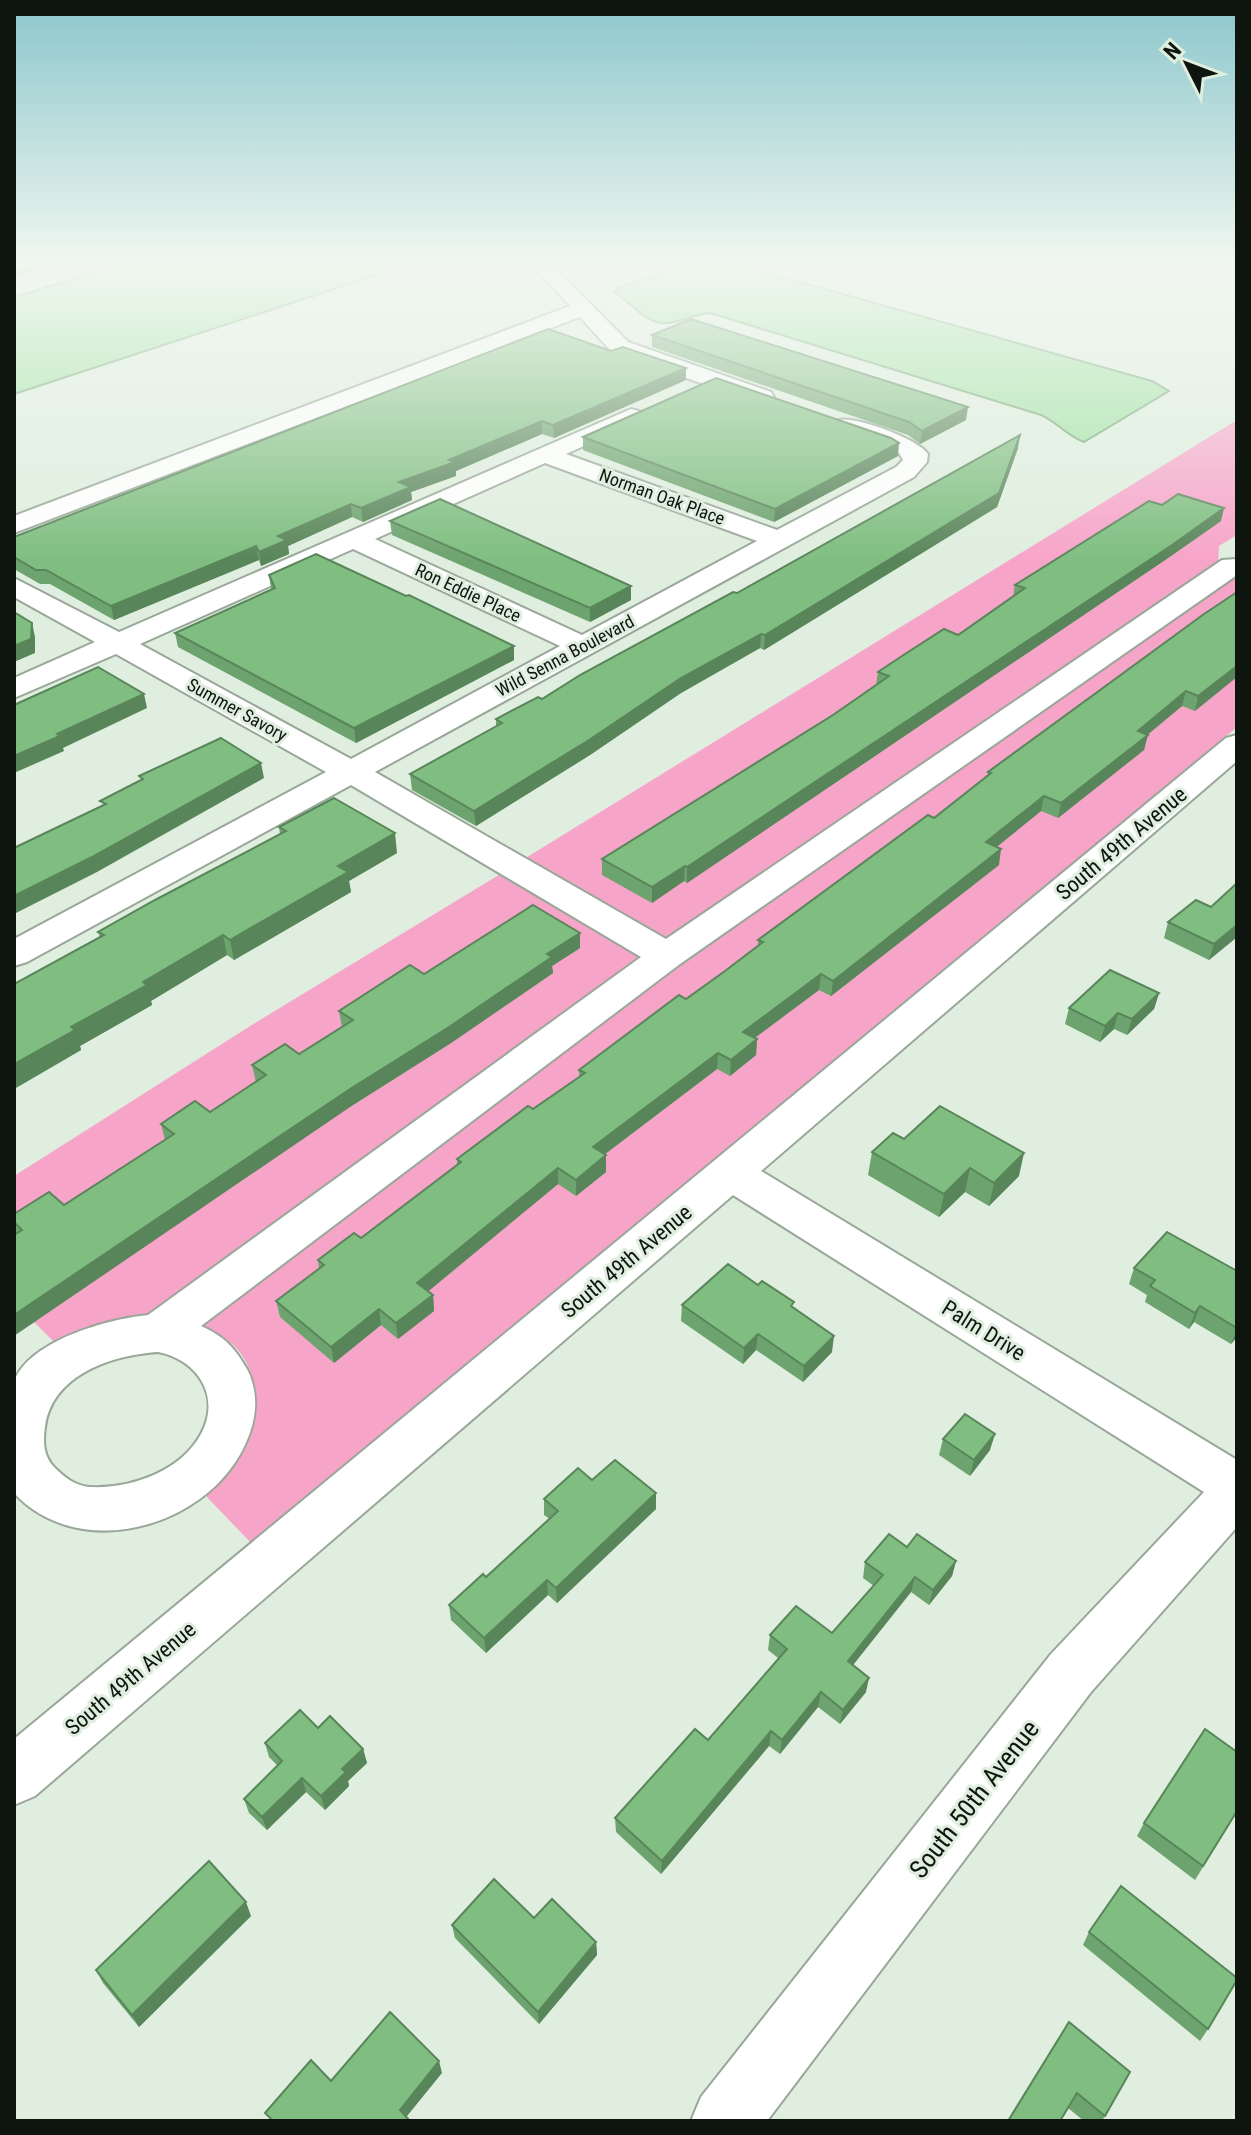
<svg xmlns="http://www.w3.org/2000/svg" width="1251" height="2135" font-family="'Roboto Condensed',sans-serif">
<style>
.green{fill:#f7a4c9}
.water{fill:#a0e1a2;stroke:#74a476;stroke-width:2}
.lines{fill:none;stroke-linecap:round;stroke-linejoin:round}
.minor-casing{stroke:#98a798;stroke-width:4}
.minor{fill:#fff;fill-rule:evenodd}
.wall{fill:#6da36e}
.shaded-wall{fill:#59855a}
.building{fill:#7fbe80;stroke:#59855a;stroke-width:2}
.labels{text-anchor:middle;stroke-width:6;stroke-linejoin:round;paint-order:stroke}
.far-street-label{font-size:18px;fill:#0e140e;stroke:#dfeede}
.street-label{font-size:22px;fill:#0e140e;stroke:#dfeede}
.near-street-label{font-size:26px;fill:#0e140e;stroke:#dfeede}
</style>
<rect width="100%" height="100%" fill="#dfeede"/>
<g class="green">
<path d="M1237 420V535L1219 546 1218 563 664 941 524 859Z"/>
<path d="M1237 576V727L253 1545 204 1494C220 1480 239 1464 248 1443 261 1411 259 1368 232 1344 223 1336 210 1331 200 1324L681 964Z"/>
<path d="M502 873 642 955 150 1316C115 1319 88 1328 57 1345L14 1302V1176L255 1023Z"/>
</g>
<g class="water">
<path d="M126 263H414L14 394V297Z"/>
<path d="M689 263H733L1152 381 1169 391 1084 442C1067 436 1057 422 1041 415L710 313C695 314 673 325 661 323 645 322 628 300 614 292L617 288Z"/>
</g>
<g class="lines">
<defs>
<g id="minor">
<path d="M531 263H550L628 342 771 392 774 397 771 402H755L612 352 580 317 14 533V516L570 306Z"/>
<path d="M631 409 639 411 643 416 639 421 566 454 777 530 896 467 903 460 899 453 839 430 835 425 839 420C856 416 918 439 928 454L927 462 914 477 375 772 666 939 1222 560 1237 559V575L680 964 201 1326C224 1336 236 1349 248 1371 260 1397 256 1422 244 1447 205 1528 79 1563 14 1493 14 1472 9 1396 14 1382 29 1340 109 1319 148 1315L641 957 351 785 27 962 14 966V939L326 772 116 654 14 698V678L95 642 14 597V578L119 632ZM545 463 757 541 582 635 375 539ZM353 549 560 646 351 759 140 644ZM158 1352C196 1359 222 1395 201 1434 181 1471 131 1489 90 1487 75 1486 64 1477 54 1467 43 1455 43 1442 45 1427 52 1374 113 1355 158 1352Z"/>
<path d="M1237 735V761L761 1171 1237 1460V1527L1091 1692 767 2121H691L701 2097 1051 1654 1204 1492 733 1195 35 1796 14 1805V1739L1226 738Z"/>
</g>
</defs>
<use href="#minor" class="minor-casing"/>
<use href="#minor" class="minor"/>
</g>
<g class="wall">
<path d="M652 335 966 420 920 444 908 435 652 347Z"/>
<path d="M686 380 554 438 542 434 456 471V476L411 492 412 500 363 522 352 517 288 546 289 554 261 566 259 560 114 620 50 584H40L14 569V537Z"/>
<path d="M583 437 898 456 774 522 583 450Z"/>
<path d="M1018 448 997 507 764 650 760 648 681 693 590 755 476 826 412 790 410 774 496 726V719L542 699 737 593Z"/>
<path d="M390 521 631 586V600L590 622 392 535Z"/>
<path d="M1221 521 1168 558 687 883 684 881 652 903 602 875V859L833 715 876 685 878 672 958 635 1013 597 1015 585Z"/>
<path d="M269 575 514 646V660L356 743 178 647 175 633 271 589Z"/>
<path d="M1237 592 1195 711 1182 706 1147 735 1144 750 1058 818 1041 811 996 847 999 865 831 996 819 990 755 1038 757 1039 756 1055 730 1076 717 1069 604 1155 606 1172 576 1196 558 1184 428 1291 433 1295 434 1311 398 1339 381 1325 334 1363 280 1317 276 1301 319 1269 318 1260 361 1238 457 1166V1159L579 1077V1070L686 999 725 971 758 946V940L934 818 987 777 988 772Z"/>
<path d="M279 827 397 853 349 881 351 892 234 960 227 955 151 1001 152 1005 80 1046 81 1050 14 1089 100 937 98 932 280 834Z"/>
<path d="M1237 883V937L1209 960 1164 938 1168 922 1211 907Z"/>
<path d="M580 933V948L552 966 553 973 451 1043 353 1105 15 1234 14 1232V1214L64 1205 165 1140 161 1124 210 1112 256 1082 252 1065 299 1054 342 1027 339 1011 424 974Z"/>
<path d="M1159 993 1154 1009 1127 1035 1114 1029 1100 1042 1065 1024 1069 1008Z"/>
<path d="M904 1139 1019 1176 989 1206 965 1192 939 1217 868 1175 872 1152Z"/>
<path d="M1134 1268 1237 1271V1337L1231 1344 1194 1322 1189 1329 1145 1302 1147 1295 1129 1284Z"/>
<path d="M682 1305 794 1307 832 1352 803 1382 756 1350 743 1364 681 1321Z"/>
<path d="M943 1439 990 1450 970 1476 939 1455Z"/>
<path d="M592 1480 656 1509 557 1603 548 1595 486 1653 451 1620 449 1605 486 1577 550 1519 544 1515V1499Z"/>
<path d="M907 1547 956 1561 952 1576 929 1605 911 1592 853 1665 866 1692 840 1724 818 1707 780 1754 769 1746 661 1874 616 1832 615 1818 708 1740 778 1658 768 1650 770 1635 832 1633 874 1586 863 1578 865 1562Z"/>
<path d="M318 1728 363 1749 367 1763 348 1781 349 1786 325 1810 306 1792 267 1830 249 1813 244 1799 278 1766 269 1757 265 1743Z"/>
<path d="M1237 1812 1195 1880 1137 1836 1144 1823Z"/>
<path d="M251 1916 139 2027 103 1983 96 1970Z"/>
<path d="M534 1918 596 1942 597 1955 539 2024 455 1938 452 1925Z"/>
<path d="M1089 1932 1208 2029 1200 2041 1083 1945Z"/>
<path d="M1130 2072 1102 2121H1084L1068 2108 1008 2121Z"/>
</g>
<g class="shaded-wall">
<path d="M33 263H62L14 277V268Z"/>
<path d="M686 368V380L554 438 553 425Z"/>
<path d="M968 407 966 420 920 444 922 431Z"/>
<path d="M542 421V434L456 471V476L411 492 412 500 363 522 361 508 399 482Z"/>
<path d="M1020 435 1018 448 997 507 764 650 765 635Z"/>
<path d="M899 443 898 456 774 522 775 509Z"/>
<path d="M351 504 352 517 288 546 289 554 261 566 259 552 278 536Z"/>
<path d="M1224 508 1221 521 1168 558 687 883V867Z"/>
<path d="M256 546 259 560 114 620 111 606Z"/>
<path d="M631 586V600L590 622V608Z"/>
<path d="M32 623 35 637V653L14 662V646Z"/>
<path d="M761 634 760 648 681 693 590 755 476 826 474 811 681 678Z"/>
<path d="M514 646V660L356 743 354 728Z"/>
<path d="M1237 666V677L1195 711 1198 696Z"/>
<path d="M1186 691 1182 706 1134 746 1138 731Z"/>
<path d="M144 694 147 708 63 748 64 751 14 773V756L57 734Z"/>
<path d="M1148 735 1144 750 1058 818 1061 803Z"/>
<path d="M261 763 264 778 97 872 14 914V896Z"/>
<path d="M1044 796 1041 811 983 858 986 842Z"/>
<path d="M395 833 397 853 349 881 351 892 234 960 230 940 338 866Z"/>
<path d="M1001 849 999 865 831 996 833 981Z"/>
<path d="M685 866 684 881 652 903V887Z"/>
<path d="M1237 925V937L1209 960 1214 944Z"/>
<path d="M580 933V948L552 966 553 973 451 1043 353 1105 14 1336V1315L547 954Z"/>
<path d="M223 935 227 955 151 1001 152 1005 80 1046 81 1050 14 1089V1064L143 982Z"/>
<path d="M821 974 819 990 742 1047 743 1032Z"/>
<path d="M1159 993 1154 1009 1127 1035 1132 1019Z"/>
<path d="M1118 1013 1114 1029 1100 1042 1105 1026Z"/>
<path d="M757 1039 756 1055 730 1076 731 1060Z"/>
<path d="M718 1053 717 1069 593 1163V1147Z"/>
<path d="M1024 1153 1019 1176 989 1206 994 1183Z"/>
<path d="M606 1155V1172L576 1196V1180Z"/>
<path d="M558 1168V1184L419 1299 417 1283Z"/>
<path d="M970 1168 965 1192 939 1217 944 1194Z"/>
<path d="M433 1295 434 1311 398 1339 396 1323Z"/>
<path d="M1200 1306 1194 1322 1189 1329 1195 1313Z"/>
<path d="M379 1309 381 1325 334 1363 331 1347Z"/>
<path d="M1237 1329V1337L1231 1344Z"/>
<path d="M758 1334 756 1350 743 1364 744 1348Z"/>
<path d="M834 1336 832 1352 803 1382 804 1366Z"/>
<path d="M995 1434 990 1450 970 1476 974 1460Z"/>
<path d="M656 1493V1509L557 1603 556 1588Z"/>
<path d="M956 1561 952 1576 929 1605 933 1590Z"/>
<path d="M915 1577 911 1592 845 1675 848 1661Z"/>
<path d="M547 1580 548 1595 486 1653 484 1638Z"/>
<path d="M869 1678 866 1692 840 1724 843 1710Z"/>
<path d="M821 1692 818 1707 780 1754 782 1740Z"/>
<path d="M771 1731 769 1746 661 1874 662 1861Z"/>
<path d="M363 1749 367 1763 348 1781 349 1786 325 1810 321 1796 342 1769Z"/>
<path d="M302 1778 306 1792 267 1830 262 1817Z"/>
<path d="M246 1902 251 1916 139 2027 132 2015Z"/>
<path d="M596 1942 597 1955 539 2024 538 2012Z"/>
<path d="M439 2061 442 2073 403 2121 400 2110Z"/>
</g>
<g class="building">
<path d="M14 263H33L14 268Z"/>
<path d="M691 319 968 407 922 431 909 422 652 335Z"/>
<path d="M548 329 611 351 623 347 686 368 553 425 542 421 449 460 455 462 399 482 411 487 361 508 351 504 278 536 287 540 259 552 256 546 111 606 46 570H36L14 557V537Z"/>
<path d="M716 378 891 438 899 443 775 509 583 437Z"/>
<path d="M1020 435 999 493 765 635 761 634 681 678 589 740 474 811 410 774 502 723 496 719 538 697 542 699 580 675 733 592 737 593Z"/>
<path d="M1178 494 1224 508 1172 545 687 867 685 866 652 887 602 859 833 715 889 676 878 672 902 656 944 629 958 635 1025 588 1015 585 1149 501 1162 505Z"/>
<path d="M440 499 631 586 590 608 390 521Z"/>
<path d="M316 554 406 596 409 595 514 646 354 728 175 633 275 588 269 575Z"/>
<path d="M1237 592V666L1198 696 1186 691 1138 731 1148 735 1061 803 1044 796 986 842 1001 849 833 981 821 974 743 1032 757 1039 731 1060 718 1053 593 1147 606 1155 576 1180 558 1168 417 1283 433 1295 396 1323 379 1309 331 1347 276 1301 324 1265 318 1260 354 1233 361 1238 461 1162 457 1159 528 1106 533 1109 585 1073 579 1070 679 995 686 999 725 971 763 942 758 940 928 815 934 818 991 773 988 772 1204 614Z"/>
<path d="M14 612 32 623 31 639 14 646Z"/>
<path d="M98 667 144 694 57 734 60 736 14 756V705Z"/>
<path d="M221 738 261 763 92 857 14 896V848L106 804 100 801 143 779 139 776Z"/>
<path d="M334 798 395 833 338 866 348 872 230 940 223 935 143 982 147 985 71 1027 75 1030 14 1064V984L104 935 98 932 155 900 286 831 279 827Z"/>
<path d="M1237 883V925L1214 944 1168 922 1196 900 1211 907Z"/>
<path d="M533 905 580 933 547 954 552 957 449 1027 350 1089 14 1315V1235L22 1230 14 1222V1214L49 1192 64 1205 174 1134 161 1124 195 1101 210 1112 266 1075 252 1065 285 1044 299 1054 353 1020 339 1011 410 965 424 974Z"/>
<path d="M1110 970 1159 993 1132 1019 1118 1013 1105 1026 1069 1008Z"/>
<path d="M940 1106 1024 1153 994 1183 970 1168 944 1194 872 1152 893 1133 904 1139Z"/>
<path d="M1167 1232 1237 1271V1328L1200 1306 1195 1313 1150 1286 1155 1280 1134 1268Z"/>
<path d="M728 1264 758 1285 762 1281 794 1302 791 1306 834 1336 804 1366 758 1334 744 1348 682 1305Z"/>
<path d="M965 1414 995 1434 974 1460 943 1439Z"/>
<path d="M615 1460 656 1493 556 1588 547 1580 484 1638 449 1605 483 1574 486 1577 558 1511 544 1499 578 1468 592 1480Z"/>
<path d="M889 1534 907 1547 917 1534 956 1561 933 1590 915 1577 848 1661 869 1678 843 1710 821 1692 782 1740 771 1731 662 1861 615 1818 695 1729 708 1740 787 1649 770 1635 796 1606 832 1633 883 1575 865 1562Z"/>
<path d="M300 1710 318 1728 330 1716 363 1749 342 1769 346 1772 321 1796 302 1778 262 1817 244 1799 282 1761 265 1743Z"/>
<path d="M1205 1729 1237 1752V1811L1203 1866 1144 1823Z"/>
<path d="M209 1861 246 1902 132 2015 96 1970Z"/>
<path d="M494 1879 534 1918 552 1899 596 1942 538 2012 452 1925Z"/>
<path d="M1121 1886 1237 1978V1980L1208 2029 1089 1932Z"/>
<path d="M390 2012 439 2061 400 2110 410 2121H273L265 2113 311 2060 331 2081Z"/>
<path d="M1069 2022 1130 2072 1105 2116 1077 2093 1060 2121H1008Z"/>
</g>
<linearGradient id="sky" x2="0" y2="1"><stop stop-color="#8bc6cc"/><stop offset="0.47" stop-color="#f1f7f0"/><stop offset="1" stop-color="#f1f7f0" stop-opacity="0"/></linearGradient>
<rect width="1251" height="562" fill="url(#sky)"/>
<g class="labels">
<g class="far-street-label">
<text transform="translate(662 497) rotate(20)" y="6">Norman Oak Place</text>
<text transform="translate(468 593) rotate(25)" y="6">Ron Eddie Place</text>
<text transform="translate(565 656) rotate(-28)" y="6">Wild Senna Boulevard</text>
<text transform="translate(237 710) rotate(29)" y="6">Summer Savory</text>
</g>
<g class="street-label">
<text transform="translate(1121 843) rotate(-40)" y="8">South 49th Avenue</text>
<text transform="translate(626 1261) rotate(-40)" y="8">South 49th Avenue</text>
<text transform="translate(984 1330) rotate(32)" y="8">Palm Drive</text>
<text transform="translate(130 1678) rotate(-40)" y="8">South 49th Avenue</text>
</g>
<g class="near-street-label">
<text transform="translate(974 1799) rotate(-52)" y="9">South 50th Avenue</text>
</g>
</g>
<rect width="1251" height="2135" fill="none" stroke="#0e140e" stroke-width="32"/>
<g transform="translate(1187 64) rotate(312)" stroke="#dfeede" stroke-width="6" paint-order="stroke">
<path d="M0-6L14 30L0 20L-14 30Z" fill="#0e140e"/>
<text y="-12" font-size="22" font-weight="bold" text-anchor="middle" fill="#0e140e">N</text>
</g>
</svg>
